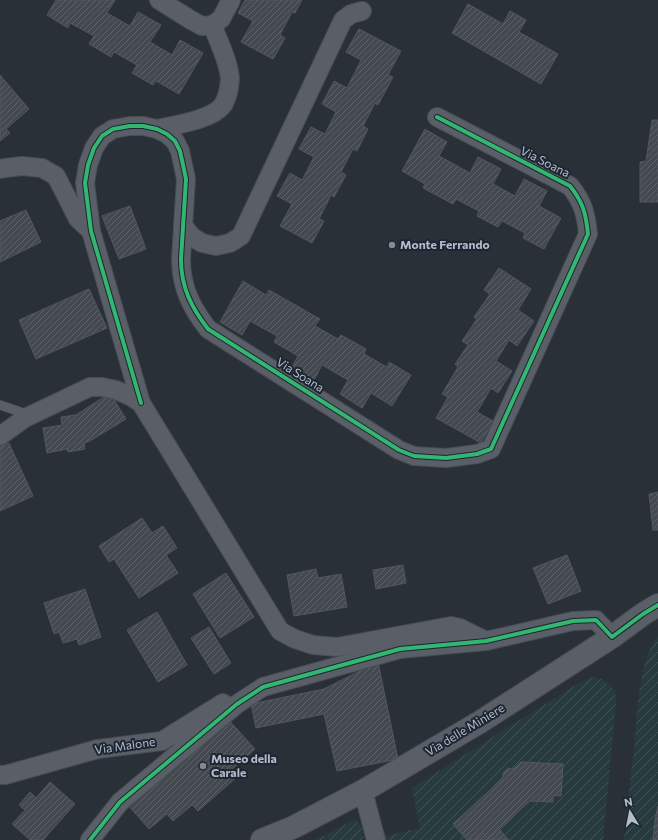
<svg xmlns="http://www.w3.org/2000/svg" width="658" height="840" font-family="Commissioner,sans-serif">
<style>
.garden{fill:url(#garden-furrows)}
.building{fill:url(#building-hatch);stroke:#52575f}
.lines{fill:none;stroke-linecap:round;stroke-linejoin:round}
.service-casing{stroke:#484c53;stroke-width:10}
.minor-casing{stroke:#484c53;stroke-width:20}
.tertiary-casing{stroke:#484c53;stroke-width:24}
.service{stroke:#5a5e66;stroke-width:9}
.minor{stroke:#5a5e66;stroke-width:18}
.tertiary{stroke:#5a5e66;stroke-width:22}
.cycleway-casing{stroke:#1d2633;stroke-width:6}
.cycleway{stroke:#33b770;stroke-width:4}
.poi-dot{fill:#848b96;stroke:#1d2633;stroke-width:1.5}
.labels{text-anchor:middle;stroke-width:4;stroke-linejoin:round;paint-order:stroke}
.street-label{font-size:12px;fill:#b4bcc9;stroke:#1d2633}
.poi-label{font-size:12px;font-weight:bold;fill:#b4bcc9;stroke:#1d2633;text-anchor:start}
</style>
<defs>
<pattern id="garden-furrows" width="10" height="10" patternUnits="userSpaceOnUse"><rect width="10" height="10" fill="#273a3e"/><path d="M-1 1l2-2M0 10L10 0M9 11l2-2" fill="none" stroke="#445559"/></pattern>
<pattern id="building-hatch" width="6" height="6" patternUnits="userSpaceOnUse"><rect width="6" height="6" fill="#444950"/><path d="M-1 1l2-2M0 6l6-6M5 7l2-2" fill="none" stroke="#5d6168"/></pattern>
</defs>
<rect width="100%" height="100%" fill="#2a3038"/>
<g class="garden">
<path d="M658 637V840H624C627 810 630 779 634 749 637 718 638 659 658 637Z"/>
<path d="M591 677 601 679 615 690 616 702 603 840H385V836L420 828 412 788 582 681Z"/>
<path d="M355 819 361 825 364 840H314L324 836Z"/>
</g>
<g class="building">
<path d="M56 0H115L107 13 130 26 138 12 161 25 150 42 172 55 180 40 203 53 179 94 156 81 153 85 132 73 137 65 114 52 111 57 89 44 94 36 70 23 68 28 47 15Z"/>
<path d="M245 0H302L295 13 292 12 280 35 285 38 273 59 241 42 253 21 238 13Z"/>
<path d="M468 4 503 24 510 11 526 20 519 32 558 54 541 84 452 33Z"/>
<path d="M359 29 401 51 388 75 393 77 378 105 375 103 363 126 368 129 357 151 353 149 341 172 346 175 334 197 331 195 319 219 324 221 312 243 280 226 292 204 277 196 290 173 302 180 314 157 299 149 311 127 325 134 336 112 322 104 334 81 347 88 361 60 346 52Z"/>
<path d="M0 75 29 109 6 129 10 133 0 141Z"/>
<path d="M652 120H658V202H640V162L646 161Z"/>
<path d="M425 129 447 142 439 156 470 173 478 157 501 169 493 184 515 196 524 179 547 191 539 206 561 218 544 249 523 238 525 233 502 221 498 227 477 216 479 211 456 199 453 204 423 188 425 184 402 171Z"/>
<path d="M130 206 146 249 119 259 102 216Z"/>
<path d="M26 210 41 242 0 262V221Z"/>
<path d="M499 268 531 289 518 310 534 321 517 346 509 340 496 361 512 371 498 393 491 388 477 412 493 421 481 443 436 418 448 397 442 394 458 367 455 364 468 345 462 341 477 319 474 317 490 294 484 290Z"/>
<path d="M243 281 266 295 269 290 320 319 315 326 338 339 341 335 366 349 364 354 387 367 389 362 411 375 392 406 371 393 362 408 340 394 348 380 322 365 314 380 292 367 298 356 274 342 277 336 250 321 242 335 220 322Z"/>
<path d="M89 289 107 328 36 359 19 320Z"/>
<path d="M110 393 126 419 90 441 84 443 85 449 68 452 67 449 47 453 43 428 62 425 61 417 76 415Z"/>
<path d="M9 443 33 496 0 511V447Z"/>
<path d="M658 492V530H653L649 494Z"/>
<path d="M142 518 152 533 163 526 177 548 166 555 178 573 139 598 114 559 109 562 99 546Z"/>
<path d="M567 555 581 591 548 604 533 568Z"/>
<path d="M403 565 406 583 376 589 373 570Z"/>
<path d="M316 569 318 578 341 574 347 607 294 616 287 575Z"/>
<path d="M226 573 254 617 220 638 193 594Z"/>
<path d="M85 589 101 637 79 645 77 639 63 643 59 632 54 634 44 603Z"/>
<path d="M157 612 187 665 158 682 127 630Z"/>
<path d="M209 627 231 663 214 674 191 638Z"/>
<path d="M378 662 398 759 337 771 324 714 256 728 251 704 324 689Z"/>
<path d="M227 718 255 749 231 770 237 777 198 811 192 805 173 821 167 814 149 829 128 805Z"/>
<path d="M521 762 563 764 561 796 553 795V802L530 801 488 839 483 833 476 840H467L453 824 503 778V773L505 771 509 768 513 769Z"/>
<path d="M50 782 75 804 43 840H30L12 824 25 810 19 805 30 792 36 798Z"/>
<path d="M658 806V840H653L655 819Z"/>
<path d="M499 829 509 840H476L483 833 488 839Z"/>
</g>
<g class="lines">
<defs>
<path id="service" d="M0 405 29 415"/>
<g id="minor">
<path d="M159 0 191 20 202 26 212 25 221 19 231 0"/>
<path d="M157 129C175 125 212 120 223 105 226 100 228 93 229 88 229 85 230 81 230 78 228 60 219 42 212 25"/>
<path d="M0 169 5 168 22 166 42 168 56 176 78 219 91 231"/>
<path d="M183 225 191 236 202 243 216 246 230 243 241 236 343 20 351 14 362 11"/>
<path d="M141 403 91 231 85 183 88 165 94 148 102 136 113 129 130 126H143L157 129 167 134 175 141 180 151 186 179 181 259C181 287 191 307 208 329L399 450 414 456 446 458 477 454 491 449 588 234C586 214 583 202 570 186L437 117"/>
<path d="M0 436 25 418 90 387H102L116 390 130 396 141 403 280 631 295 639 313 645 337 647 451 626 460 628 486 641"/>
<path d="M0 775H5L98 749 162 741 223 703"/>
<path d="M363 791 376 840"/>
<path d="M90 840 120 802 237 704 263 687 400 649 486 641 573 621 596 620 612 637"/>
</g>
<path id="tertiary" d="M262 840 294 827 363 791 480 722 612 637 643 614 658 605"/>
</defs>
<use href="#service" class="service-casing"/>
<use href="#minor" class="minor-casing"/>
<use href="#tertiary" class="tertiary-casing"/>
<use href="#service" class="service"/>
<use href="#minor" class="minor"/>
<use href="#tertiary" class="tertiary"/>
<defs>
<g id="cycleway">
<path d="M141 403 91 231 85 183 88 165 94 148 102 136 113 129 130 126H143L157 129 167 134 175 141 180 151 186 179 181 259C181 287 191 307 208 329L399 450 414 456 446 458 477 454 491 449 588 234C586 214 583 202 570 186L437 117"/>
<path d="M90 840 120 802 237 704 263 687 400 649 486 641 573 621 596 620 612 637 643 614 658 605"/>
</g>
</defs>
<use href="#cycleway" class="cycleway-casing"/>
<use href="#cycleway" class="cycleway"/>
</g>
<g class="poi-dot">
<circle cx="392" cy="245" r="4"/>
<circle cx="203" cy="766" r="4"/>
</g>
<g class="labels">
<g class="street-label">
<text transform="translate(545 162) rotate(27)" y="4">Via Soana</text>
<text transform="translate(300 375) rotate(32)" y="4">Via Soana</text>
<text transform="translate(465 730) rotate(-31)" y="4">Via delle Miniere</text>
<text transform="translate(125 746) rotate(-8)" y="4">Via Malone</text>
</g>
<g class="poi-label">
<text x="400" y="249">Monte Ferrando</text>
<text x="211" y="763">Museo della<tspan x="211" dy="14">Carale</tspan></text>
</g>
</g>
<g transform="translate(630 812) rotate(350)" stroke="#1d2633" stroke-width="3" paint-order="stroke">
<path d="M0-3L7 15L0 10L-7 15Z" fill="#b4bcc9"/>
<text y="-6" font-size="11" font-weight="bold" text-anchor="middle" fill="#b4bcc9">N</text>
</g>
</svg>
